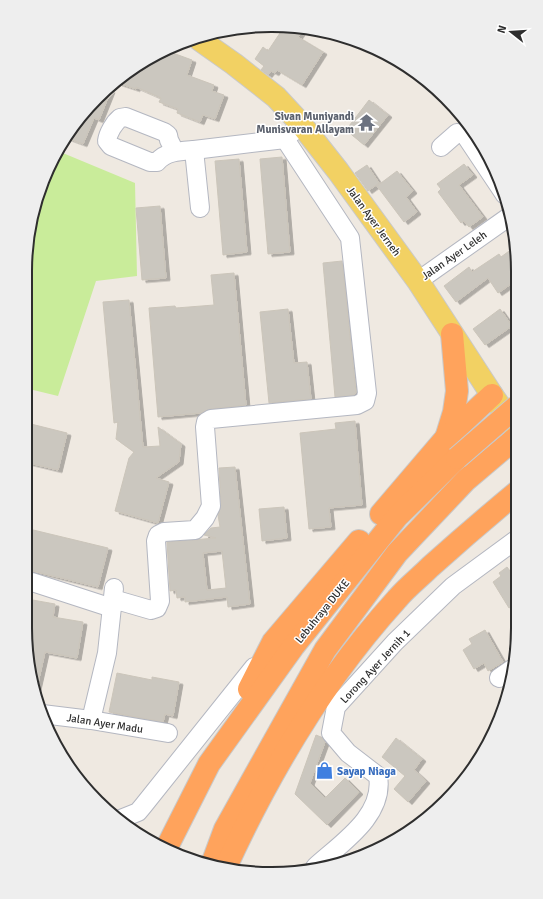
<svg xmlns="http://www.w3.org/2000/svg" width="543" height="899" font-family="Signika,sans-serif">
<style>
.pitch{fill:#c9ec9a}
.building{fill:#cbc7bf;stroke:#cbc5ba;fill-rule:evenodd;filter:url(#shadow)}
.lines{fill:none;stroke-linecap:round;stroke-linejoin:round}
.minor-casing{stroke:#b4b7c1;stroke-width:20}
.major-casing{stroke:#c9c9c9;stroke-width:24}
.highway-casing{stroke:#c9c9c9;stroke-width:24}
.minor{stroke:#fff;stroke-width:18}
.major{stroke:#f2d163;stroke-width:22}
.highway{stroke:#ffa35c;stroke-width:22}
.highway-bridge-casing{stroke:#c9c9c9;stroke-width:24;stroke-linecap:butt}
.highway-bridge{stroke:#ffa35c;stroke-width:22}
.labels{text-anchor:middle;stroke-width:3;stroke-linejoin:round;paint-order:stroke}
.worship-label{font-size:11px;font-weight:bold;fill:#5b616d;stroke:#fff;text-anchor:end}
.street-label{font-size:11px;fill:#2e2e2e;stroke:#fff}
.shop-label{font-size:11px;font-weight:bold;fill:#366cbe;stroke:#fff;text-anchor:start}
.rim{fill:none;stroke:#2e2e2e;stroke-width:2}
</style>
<defs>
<filter id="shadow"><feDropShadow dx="4" dy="2.5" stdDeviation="0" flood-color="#0004"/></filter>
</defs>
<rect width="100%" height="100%" fill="#efe9e1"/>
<path class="pitch" d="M58 151 135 183 137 276 96 281 58 396 25 388 26 255 38 192Z"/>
<g class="building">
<path d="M282 30H303L298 37 323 52 302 85 277 70 275 73 271 71 268 75 261 70 264 66 255 59 263 47 268 51Z"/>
<path d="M170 52 192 60 187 75 214 85 212 91 224 95 215 119 203 115 200 122 177 113 178 109 159 102 161 98 136 87V89L118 83 135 66Z"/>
<path d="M111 90 99 120 94 118 83 144 67 138 70 131Z"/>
<path d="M369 100 388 115 364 145 346 130Z"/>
<path d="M282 157 290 252 268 254 260 159Z"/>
<path d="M239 159 247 252 223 255 215 161Z"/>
<path d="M464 164 473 175 459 185 483 217 469 227 464 221 461 223 438 192 441 189 437 184Z"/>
<path d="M367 165 379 183 368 191 355 173Z"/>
<path d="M397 171 413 191 406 197 417 212 404 222 377 186Z"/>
<path d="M160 206 166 278 142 280 136 208Z"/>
<path d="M516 246 517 255V280L498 293 488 278 456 302 444 286 469 267 472 272 499 254 501 257Z"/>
<path d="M342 261 356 392 354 395 335 397 323 263Z"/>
<path d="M234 273 246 405 210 409 201 413 158 417 149 308 175 306 176 308 214 305 211 275Z"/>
<path d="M129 300 143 447 160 446 158 427 181 444 179 462 156 478 169 482 158 523 115 511 129 458 134 452 116 439 118 422 114 423 103 302Z"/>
<path d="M288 309 294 363 307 362 311 399 269 403 260 312Z"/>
<path d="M500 309 512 326 485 345 473 329Z"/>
<path d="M355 421 362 505 329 508 331 527 309 529 300 433 336 429 335 423Z"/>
<path d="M27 423 67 433 58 470 25 462V428Z"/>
<path d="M235 467 250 604 228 607 227 597 185 602V597L177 598 176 590 170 591 167 542 216 538 204 535 211 528 220 527 218 515 221 505 219 468ZM222 551 226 588 207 590 203 553Z"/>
<path d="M284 507 287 538 262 541 259 509Z"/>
<path d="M25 528 108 548 98 587 25 569Z"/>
<path d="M517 565V603L509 608 493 582 501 576 499 573 507 567 510 571Z"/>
<path d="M27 599 55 604 53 617 83 622 77 658 45 652 36 692 25 628V609Z"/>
<path d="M485 630 503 662 488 671 484 663 474 669 463 650 472 644 469 639Z"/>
<path d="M117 673 152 680V677L179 682 173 716 165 714 163 722 109 712Z"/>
<path d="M316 735 321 737 325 742 310 783 325 798 345 778 359 792 327 825 295 794Z"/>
<path d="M396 738 422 759 414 770 426 781 408 802 394 789 405 776 382 757Z"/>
</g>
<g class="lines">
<defs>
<g id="minor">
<path d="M441 147 457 133 465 135 505 195"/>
<path d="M194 150 285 139 294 131"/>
<path d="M175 152 169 140 168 135 164 132 126 117 120 118C114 123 108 133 107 141L111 146 150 162H157C166 151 181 151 194 150L200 208"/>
<path d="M418 281 510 216"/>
<path d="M32 582 112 608"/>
<path d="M113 599 151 610 157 608 160 601 156 541 158 535 164 532 195 530 205 518 211 506 205 427 206 422 211 419 357 405 365 401 367 393 350 238 285 139"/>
<path d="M499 678 512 669"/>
<path d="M42 714 91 720 168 733"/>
<path d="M91 720 107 653 114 588"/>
<path d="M118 820 138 812 143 806 254 667"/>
<path d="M315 867C340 844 385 816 378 776L348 753 331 733 336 707 395 642 453 586 517 539"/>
</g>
<path id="major" d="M200 40 234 64 276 97 301 124 338 171 418 281 492 395 517 431"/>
<g id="highway">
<path d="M446 438 454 412 457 391 452 334"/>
<path d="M381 514 445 439 492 395"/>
<path d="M249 689 273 642 359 541"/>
<path d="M167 847 209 764 293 647 397 517 457 458"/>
<path d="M212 864 225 829 325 650 397 553 466 480 517 437"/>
<path d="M226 867C270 771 326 677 397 599 407 587 419 578 430 567 459 541 488 516 517 492"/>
</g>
</defs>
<use href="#minor" class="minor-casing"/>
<use href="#major" class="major-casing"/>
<use href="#highway" class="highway-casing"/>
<use href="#minor" class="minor"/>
<use href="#major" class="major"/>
<use href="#highway" class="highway"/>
<defs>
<path id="highway-bridge" d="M457 458 517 406"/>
</defs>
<use href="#highway-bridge" class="highway-bridge-casing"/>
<use href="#highway-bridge" class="highway-bridge"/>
</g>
<defs>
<symbol id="temple-bare" viewBox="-9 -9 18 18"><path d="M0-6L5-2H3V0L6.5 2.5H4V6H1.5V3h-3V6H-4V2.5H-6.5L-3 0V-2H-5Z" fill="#6b7280" stroke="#fff" stroke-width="2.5" paint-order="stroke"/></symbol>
<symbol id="shop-bare" viewBox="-9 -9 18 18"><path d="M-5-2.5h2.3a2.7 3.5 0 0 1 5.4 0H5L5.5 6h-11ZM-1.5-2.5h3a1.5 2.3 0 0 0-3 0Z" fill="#3f7fe0" stroke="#fff" stroke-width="2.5" paint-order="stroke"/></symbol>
</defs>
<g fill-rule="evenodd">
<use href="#temple-bare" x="354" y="110" width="25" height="25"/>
<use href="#shop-bare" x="312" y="758" width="25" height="25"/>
</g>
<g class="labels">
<g class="worship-label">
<text x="354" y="120">Sivan Muniyandi<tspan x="354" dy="13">Munisvaran Allayam</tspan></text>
</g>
<g class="street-label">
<text transform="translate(374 221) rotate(54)" y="4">Jalan Ayer Jerneh</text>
<text transform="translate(454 255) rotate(-35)" y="4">Jalan Ayer Leleh</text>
<text transform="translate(322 611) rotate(-51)" y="4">Lebuhraya DUKE</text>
<text transform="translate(375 666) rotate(-47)" y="4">Lorong Ayer Jernih 1</text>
<text transform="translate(105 723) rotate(9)" y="4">Jalan Ayer Madu</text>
</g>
<g class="shop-label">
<text x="337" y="775">Sayap Niaga</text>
</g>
</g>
<path d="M0 0H543V899H0ZM271 32H272A239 239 0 0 1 511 271V628A239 239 0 0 1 272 867H271A239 239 0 0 1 32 628V271A239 239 0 0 1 271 32Z" fill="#eee" fill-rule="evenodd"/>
<path class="rim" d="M271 32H272A239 239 0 0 1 511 271V628A239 239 0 0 1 272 867H271A239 239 0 0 1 32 628V271A239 239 0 0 1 271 32Z"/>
<g transform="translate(511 32) rotate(287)" stroke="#ffffff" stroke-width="3" paint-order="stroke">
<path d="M0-3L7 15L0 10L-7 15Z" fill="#2e2e2e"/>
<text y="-6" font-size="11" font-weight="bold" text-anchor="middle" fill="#2e2e2e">N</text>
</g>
</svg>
